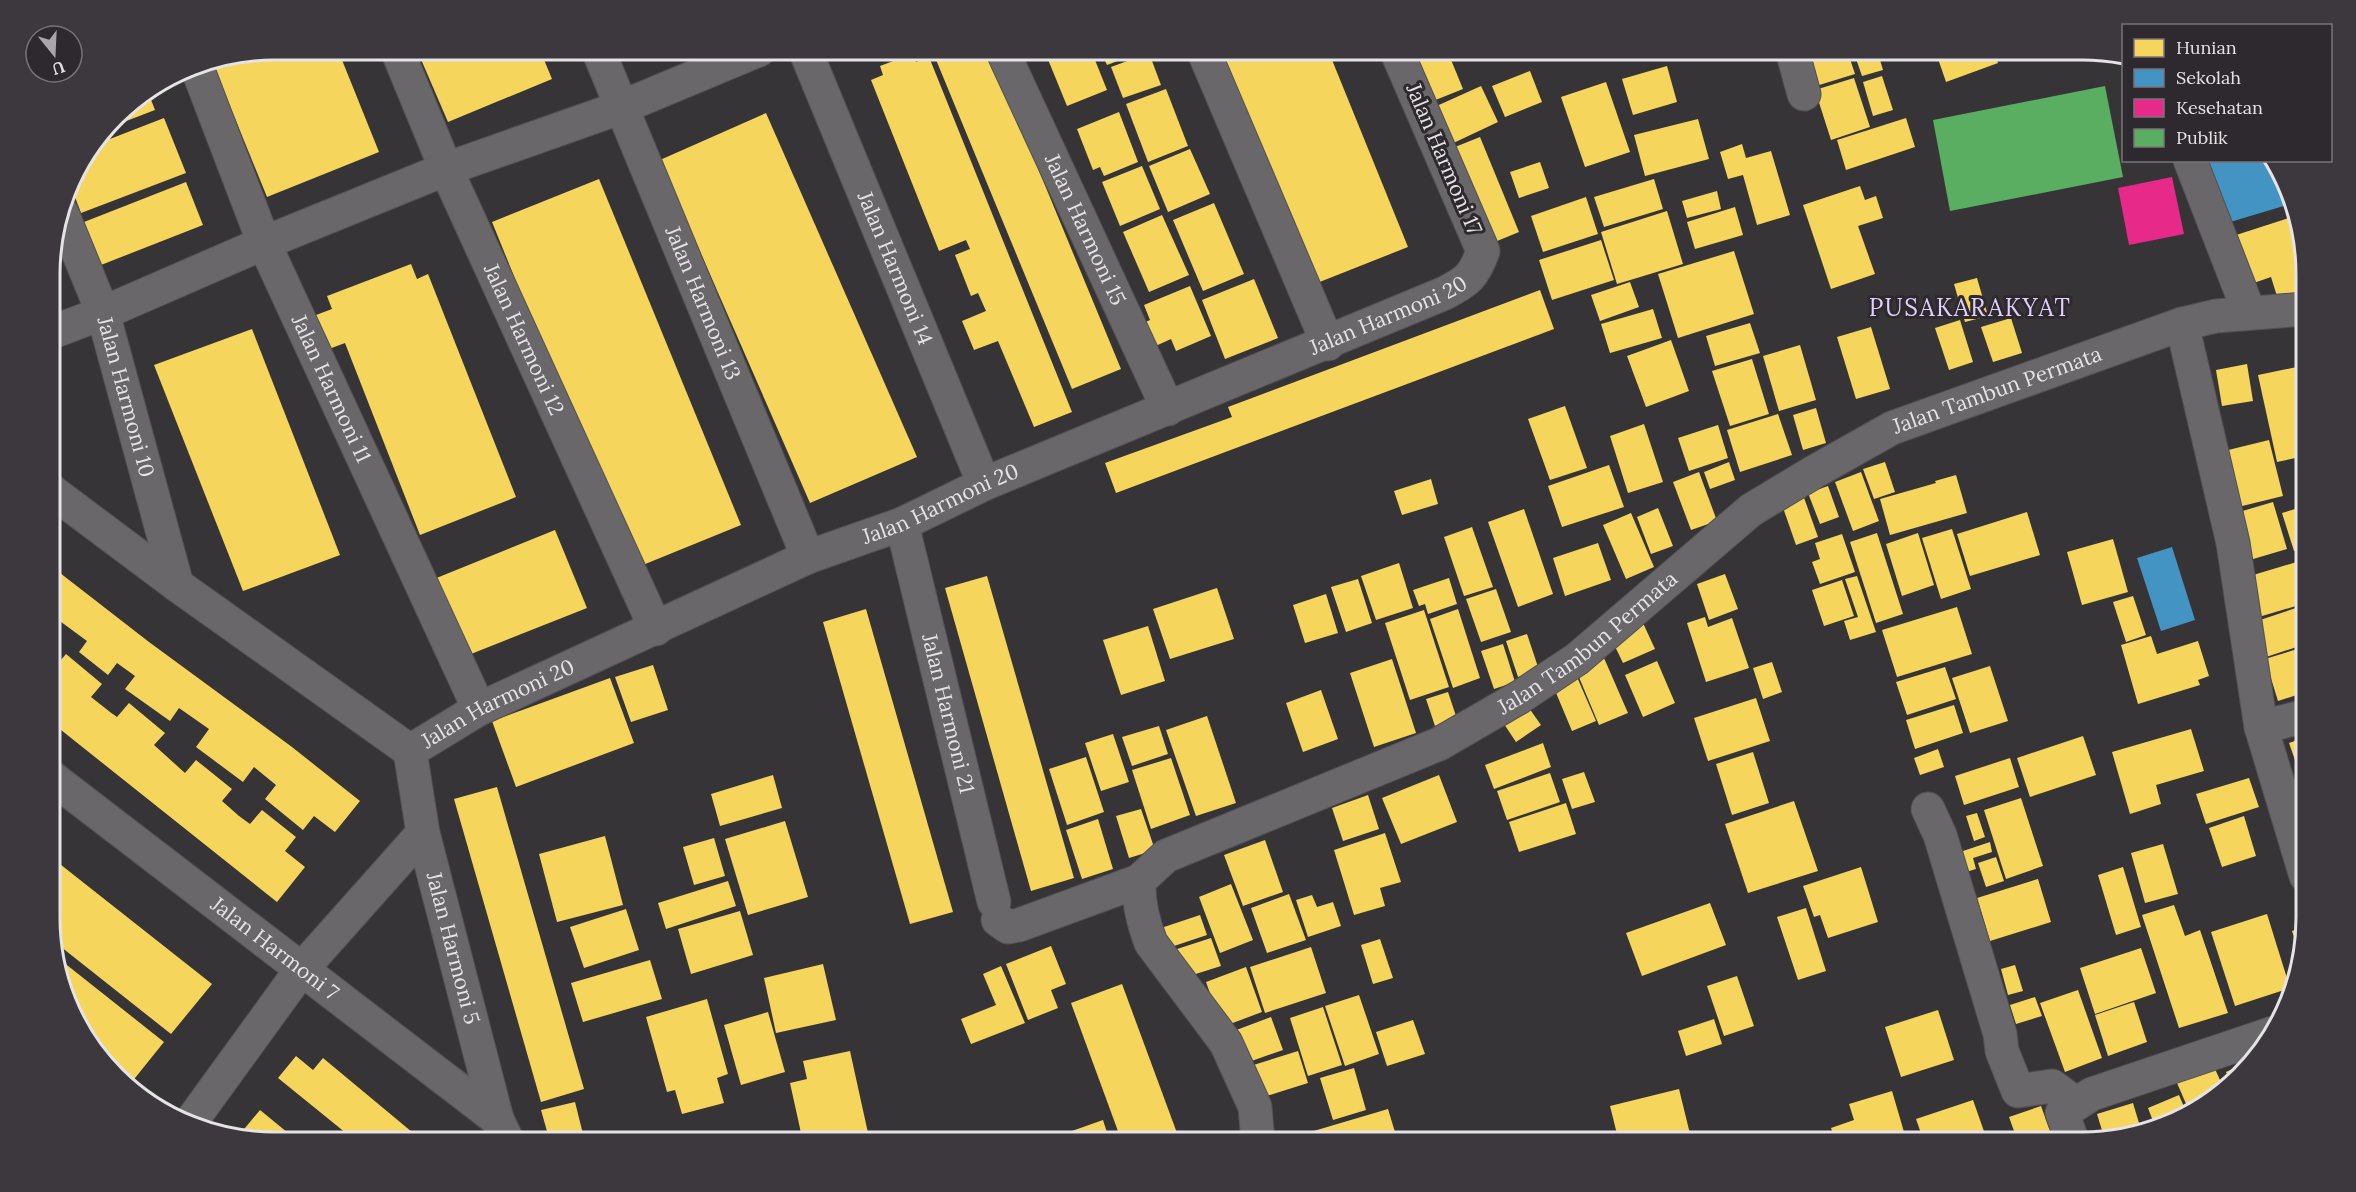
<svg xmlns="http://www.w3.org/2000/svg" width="2356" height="1192" font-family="Lora,serif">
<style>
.homes{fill:#f6d55c}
.schools{fill:#4393c3}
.health{fill:#e7298a}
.public{fill:#5aae61}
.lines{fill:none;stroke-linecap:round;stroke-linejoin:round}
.street-casing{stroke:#535053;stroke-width:35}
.secondary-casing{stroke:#535053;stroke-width:35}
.street{stroke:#696769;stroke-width:33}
.secondary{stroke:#696769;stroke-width:33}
.labels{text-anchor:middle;stroke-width:6;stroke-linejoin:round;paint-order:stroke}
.street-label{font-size:21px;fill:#e6e3e6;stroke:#2e292e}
.quarter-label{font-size:24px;letter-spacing:1.5px;fill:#dfd0fb;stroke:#2e292e}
.rim{fill:none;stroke:#e6e3e6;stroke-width:3}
</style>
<rect width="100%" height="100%" fill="#373437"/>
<g class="homes">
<path d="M274 50H338L379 152 267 197 212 62Z"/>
<path d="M417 50H540L552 79 448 122Z"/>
<path d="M932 50H974L976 54 989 50 1121 369 1072 389Z"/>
<path d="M1066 50H1091L1107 90 1067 106 1047 57Z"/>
<path d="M1100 50H1147L1107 65Z"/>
<path d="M1209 50H1328L1408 247 1307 287Z"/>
<path d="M1432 50H1447L1463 89 1423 105 1405 60Z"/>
<path d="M1828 50H1847L1855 74 1816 86 1806 56Z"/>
<path d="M1853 50H1877L1883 70 1862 76Z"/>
<path d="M1935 50H1993L1998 63 1946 82Z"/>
<path d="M1149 53 1161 85 1123 98 1111 67Z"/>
<path d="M912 54 916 62 929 57 1072 412 1034 427 998 341 974 350 962 321 986 311 978 293 971 296 955 255 970 249 966 240 939 251 871 80 883 75 880 66Z"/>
<path d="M1667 66 1677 102 1633 115 1622 79Z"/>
<path d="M1530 71 1542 102 1505 117 1492 86Z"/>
<path d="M1882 76 1893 110 1873 116 1863 82Z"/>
<path d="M1854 78 1870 127 1831 140 1815 90Z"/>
<path d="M1606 82 1630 152 1585 167 1561 97Z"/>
<path d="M1481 86 1498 122 1447 146 1430 109Z"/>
<path d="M1166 89 1188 146 1148 162 1126 104Z"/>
<path d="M148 92 155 110 108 128 126 106Z"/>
<path d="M1119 112 1138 162 1104 176 1100 167 1093 170 1077 129Z"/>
<path d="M766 113 917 457 810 503 660 160Z"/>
<path d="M164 118 186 173 81 213 70 184 73 175 97 144Z"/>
<path d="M1906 118 1915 147 1846 170 1837 140Z"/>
<path d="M1698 119 1709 159 1645 176 1634 135Z"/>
<path d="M1480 137 1519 232 1485 246 1445 151Z"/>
<path d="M1742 144 1746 158 1771 151 1790 215 1757 225 1743 175 1728 179 1720 152Z"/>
<path d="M1190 149 1210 194 1168 212 1149 166Z"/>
<path d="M1540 162 1549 188 1519 198 1510 172Z"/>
<path d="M1142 166 1160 209 1120 226 1102 182Z"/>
<path d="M599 179 741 525 633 569 492 222Z"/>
<path d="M1654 179 1663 209 1604 227 1594 197Z"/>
<path d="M186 182 203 225 101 265 84 222Z"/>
<path d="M1860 186 1865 200 1876 196 1883 218 1858 226 1875 274 1831 289 1803 205Z"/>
<path d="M1717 191 1721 209 1687 218 1682 201Z"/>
<path d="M1586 197 1598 234 1543 252 1531 216Z"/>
<path d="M1214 203 1244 274 1203 291 1173 220Z"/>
<path d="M1735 207 1743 235 1695 249 1687 222Z"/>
<path d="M1667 211 1683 264 1617 284 1601 232Z"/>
<path d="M1162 215 1189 275 1149 292 1123 232Z"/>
<path d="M2295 216 2305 248V301L2281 309 2271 277 2245 286 2230 237Z"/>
<path d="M1601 240 1614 280 1552 300 1539 260Z"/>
<path d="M1734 251 1754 314 1678 338 1658 274Z"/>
<path d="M411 264 417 279 428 274 516 497 420 535 345 343 321 352 308 318 332 309 327 296Z"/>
<path d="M1977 278 1988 316 1965 322 1954 284Z"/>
<path d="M1254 279 1278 338 1225 359 1202 300Z"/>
<path d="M1630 282 1639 307 1600 321 1591 295Z"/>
<path d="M1190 286 1211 336 1176 351 1171 339 1149 349 1139 325 1150 320 1144 305Z"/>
<path d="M1540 290 1554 329 1116 493 1105 463 1232 417 1228 407Z"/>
<path d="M1653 309 1662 338 1610 353 1601 324Z"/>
<path d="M2011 318 2022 353 1993 362 1981 327Z"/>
<path d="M1960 320 1973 362 1949 370 1935 328Z"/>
<path d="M1750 323 1760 353 1715 366 1706 336Z"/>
<path d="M1871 327 1890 389 1856 399 1837 337Z"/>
<path d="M252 329 340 555 243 591 154 365Z"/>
<path d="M1671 340 1689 391 1646 407 1627 356Z"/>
<path d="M1800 345 1816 400 1779 411 1763 356Z"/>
<path d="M2305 345V389H2304L2295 348Z"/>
<path d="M1752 359 1769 414 1730 426 1712 371Z"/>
<path d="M2247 364 2253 401 2222 406 2216 370Z"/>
<path d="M2297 367 2305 405V456L2277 462 2258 375Z"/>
<path d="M1565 406 1587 468 1550 480 1528 419Z"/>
<path d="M1816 408 1826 443 1803 450 1793 415Z"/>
<path d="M1778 414 1792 455 1740 472 1727 430Z"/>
<path d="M1644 424 1663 482 1628 493 1610 436Z"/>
<path d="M1718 425 1728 458 1689 471 1678 438Z"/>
<path d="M2269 440 2283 496 2230 509 2216 453Z"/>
<path d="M1729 462 1735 480 1710 489 1704 472Z"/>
<path d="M1885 462 1895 492 1874 499 1863 469Z"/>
<path d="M1609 465 1624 507 1562 527 1548 486Z"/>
<path d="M1699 472 1717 521 1691 530 1673 482Z"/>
<path d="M1861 472 1879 521 1853 531 1835 482Z"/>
<path d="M1956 475 1967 513 1890 535 1880 499 1936 483 1935 481Z"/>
<path d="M1431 479 1438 504 1402 515 1394 491Z"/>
<path d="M1828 486 1839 517 1820 524 1808 493Z"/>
<path d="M1802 492 1818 537 1796 545 1780 499Z"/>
<path d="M2273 502 2287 549 2243 562 2229 515Z"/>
<path d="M2305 506V547L2294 551 2282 513Z"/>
<path d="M1658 508 1673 546 1651 554 1637 517Z"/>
<path d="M1524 509 1553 594 1518 607 1488 522Z"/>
<path d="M2027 512 2040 555 1970 576 1957 534Z"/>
<path d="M1631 513 1654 567 1626 579 1603 525Z"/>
<path d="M1472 527 1493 587 1464 596 1444 537Z"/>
<path d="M1952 529 1971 589 1941 599 1922 538Z"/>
<path d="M555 530 587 608 466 656 434 579Z"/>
<path d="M1877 533 1903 614 1876 623 1850 542Z"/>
<path d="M1918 533 1934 585 1902 596 1886 544Z"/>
<path d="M1842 534 1855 572 1820 584 1812 562 1820 559 1815 543Z"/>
<path d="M2113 539 2128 592 2082 605 2067 552Z"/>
<path d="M1598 543 1611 580 1565 596 1553 558Z"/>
<path d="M2303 560 2306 568V603L2252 619 2240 579Z"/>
<path d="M1399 563 1413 608 1376 620 1361 576Z"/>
<path d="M51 566 149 642 292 747 360 801 335 832 314 816 303 830 265 799 276 785 254 767 243 782 196 747 209 729 179 708 170 721 125 689 135 676 117 663 108 675 79 652 87 641 53 616 51 619Z"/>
<path d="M1725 574 1738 609 1709 620 1697 584Z"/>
<path d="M987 576 1074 878 1031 891 945 588Z"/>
<path d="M1857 576 1876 632 1850 640 1844 621 1858 617 1845 579Z"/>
<path d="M1449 578 1457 604 1428 614 1425 604 1419 606 1413 590Z"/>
<path d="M1358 579 1372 623 1346 632 1331 587Z"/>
<path d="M1842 580 1854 616 1824 626 1812 590Z"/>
<path d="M1217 588 1234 639 1170 659 1153 609Z"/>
<path d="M1496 589 1511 632 1481 642 1466 599Z"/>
<path d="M1326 594 1338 633 1305 643 1293 605Z"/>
<path d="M2133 596 2146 635 2126 642 2113 602Z"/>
<path d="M2302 606 2306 618V644L2263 658 2251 623Z"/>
<path d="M1957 607 1972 654 1897 677 1882 630Z"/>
<path d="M866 609 953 912 910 924 823 622Z"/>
<path d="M1458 609 1480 678 1453 688 1430 619Z"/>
<path d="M1424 610 1449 687 1410 700 1385 623Z"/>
<path d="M1705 617 1708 627 1732 618 1749 668 1706 682 1687 623Z"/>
<path d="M1643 623 1655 649 1623 663 1611 638Z"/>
<path d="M1148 626 1165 681 1121 695 1103 640Z"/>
<path d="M1527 634 1539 670 1518 677 1506 641Z"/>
<path d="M2151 636 2157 654 2198 641 2209 676 2198 680 2200 685 2138 704 2121 645Z"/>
<path d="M1503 644 1515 682 1494 689 1481 651Z"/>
<path d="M2304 647 2306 692 2278 701 2265 659Z"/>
<path d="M66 654 102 684 91 697 110 712 117 717 129 703 165 733 154 745 185 773 196 760 232 789 222 801 239 816 250 824 262 810 296 837 285 851 305 867 277 902 51 722V664L54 668Z"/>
<path d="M1604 658 1628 713 1599 725 1576 670Z"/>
<path d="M1392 659 1416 733 1374 747 1350 673Z"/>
<path d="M1657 661 1675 703 1643 717 1625 675Z"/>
<path d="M1772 662 1782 692 1763 699 1753 668Z"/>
<path d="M653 665 668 710 631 722 615 677Z"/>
<path d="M1990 666 2008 721 1970 733 1952 678Z"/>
<path d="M1945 667 1956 699 1907 715 1896 682Z"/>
<path d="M1577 677 1596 721 1572 731 1554 688Z"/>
<path d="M610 678 634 743 516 787 492 721Z"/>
<path d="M1321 690 1338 739 1303 752 1286 703Z"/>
<path d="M1448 692 1457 719 1435 726 1426 699Z"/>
<path d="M1756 698 1770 741 1708 761 1694 718Z"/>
<path d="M1524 701 1541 725 1516 742 1500 718Z"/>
<path d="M1954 705 1963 733 1915 749 1906 720Z"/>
<path d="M1207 716 1236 803 1196 816 1166 730Z"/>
<path d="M1159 726 1168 754 1132 766 1122 737Z"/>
<path d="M2191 729 2204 771 2156 785 2161 804 2130 814 2112 752Z"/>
<path d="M1113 734 1129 782 1101 791 1085 743Z"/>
<path d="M2083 736 2096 775 2030 797 2017 758Z"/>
<path d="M2306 737V779L2302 780 2289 743Z"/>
<path d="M1543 743 1551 767 1494 789 1485 765Z"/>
<path d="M1938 749 1944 767 1920 775 1914 758Z"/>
<path d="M1753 752 1769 803 1732 815 1716 764Z"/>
<path d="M1086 757 1104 812 1067 825 1049 769Z"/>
<path d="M1171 758 1190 815 1151 829 1132 770Z"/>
<path d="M2010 758 2019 787 1964 805 1955 776Z"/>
<path d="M1584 772 1595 802 1572 809 1562 779Z"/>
<path d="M1550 773 1560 802 1507 820 1497 791Z"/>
<path d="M773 775 782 808 720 826 711 794Z"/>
<path d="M1439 775 1457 822 1401 844 1382 798Z"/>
<path d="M2249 778 2259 807 2206 824 2196 794Z"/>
<path d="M497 787 584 1089 541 1102 454 799Z"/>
<path d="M1368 795 1379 829 1343 841 1332 808Z"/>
<path d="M2021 798 2043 866 2006 879 1984 810Z"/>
<path d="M1794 801 1818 871 1748 893 1725 824Z"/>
<path d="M1566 803 1576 834 1519 852 1509 822Z"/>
<path d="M1141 809 1155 850 1129 858 1116 816Z"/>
<path d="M1977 813 1985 837 1974 841 1966 816Z"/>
<path d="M2244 816 2256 856 2222 867 2209 828Z"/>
<path d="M1098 819 1113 869 1082 879 1066 830Z"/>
<path d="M785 821 808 897 748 915 725 839Z"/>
<path d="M1385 833 1401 882 1380 888 1385 906 1354 915 1334 850Z"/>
<path d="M605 836 623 905 557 922 539 854Z"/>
<path d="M714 838 725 876 694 885 683 847Z"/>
<path d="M1265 840 1283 892 1243 906 1224 855Z"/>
<path d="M1990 842 1992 852 1973 858 1976 869 1966 872 1960 852Z"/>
<path d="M2163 844 2178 894 2145 903 2131 853Z"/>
<path d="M51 857 212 984 171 1034 51 939Z"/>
<path d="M1996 857 2004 881 1986 887 1978 863Z"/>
<path d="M1861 867 1878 922 1828 938 1820 915 1814 917 1803 886Z"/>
<path d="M2123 867 2141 927 2116 935 2098 875Z"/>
<path d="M2038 879 2051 922 1990 941 1977 898Z"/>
<path d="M728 881 736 906 666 929 658 903Z"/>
<path d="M1231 884 1253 940 1220 953 1199 897Z"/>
<path d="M1289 894 1306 940 1267 953 1251 908Z"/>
<path d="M1312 895 1317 907 1333 902 1341 926 1308 937 1296 900Z"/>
<path d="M1710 903 1726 945 1642 976 1626 933Z"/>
<path d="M2174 905 2185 936 2200 930 2228 1013 2179 1028 2142 915Z"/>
<path d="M1806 908 1826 971 1798 980 1777 917Z"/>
<path d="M626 909 639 950 584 968 570 927Z"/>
<path d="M740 911 753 955 691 974 678 929Z"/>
<path d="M2267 914 2290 988 2235 1006 2211 932Z"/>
<path d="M1200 915 1207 935 1168 948 1161 928Z"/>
<path d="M2304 927 2299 952 2292 931Z"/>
<path d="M1211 938 1221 966 1183 978 1174 950Z"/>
<path d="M1380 939 1393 978 1373 984 1361 945Z"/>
<path d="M1051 946 1066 984 1051 990 1058 1008 1028 1020 1006 964Z"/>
<path d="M1311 947 1326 993 1265 1013 1250 967Z"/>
<path d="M2141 948 2156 993 2095 1014 2080 968Z"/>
<path d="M53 954 164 1042 131 1083 96 1054 66 1003Z"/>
<path d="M650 960 662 999 583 1022 571 983Z"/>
<path d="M823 964 836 1020 776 1033 764 978Z"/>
<path d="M2015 965 2023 991 2008 995 2001 969Z"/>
<path d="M1001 966 1025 1023 971 1044 961 1019 996 1005 983 974Z"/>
<path d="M1246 967 1262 1012 1222 1027 1206 982Z"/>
<path d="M1737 976 1754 1026 1724 1036 1707 986Z"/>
<path d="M1122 984 1177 1133 1150 1142H1122L1071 1003Z"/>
<path d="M2078 990 2102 1058 2065 1072 2040 1003Z"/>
<path d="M1359 995 1379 1054 1345 1066 1325 1006Z"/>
<path d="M2035 997 2042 1016 2016 1024 2010 1005Z"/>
<path d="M707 999 728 1074 717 1078 724 1103 682 1114 675 1090 667 1092 646 1017Z"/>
<path d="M2134 1002 2147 1042 2108 1056 2095 1015Z"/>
<path d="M1323 1007 1342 1065 1308 1076 1290 1018Z"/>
<path d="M1938 1010 1954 1060 1901 1077 1885 1027Z"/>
<path d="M768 1012 785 1072 741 1085 724 1025Z"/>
<path d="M1271 1017 1283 1050 1243 1064 1231 1032Z"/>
<path d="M1714 1019 1722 1044 1686 1056 1678 1031Z"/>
<path d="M1413 1020 1425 1054 1387 1066 1376 1032Z"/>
<path d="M850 1051 870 1142H803L790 1083 807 1079 803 1061Z"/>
<path d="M1298 1051 1308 1083 1257 1099 1247 1067Z"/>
<path d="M296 1056 313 1070 323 1058 424 1142H357L278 1078Z"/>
<path d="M2256 1058 2251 1066 2231 1083 2226 1072Z"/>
<path d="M2211 1060 2224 1089 2206 1105 2190 1113 2174 1076Z"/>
<path d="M1354 1068 1366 1110 1333 1120 1320 1078Z"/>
<path d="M1679 1089 1692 1142H1619L1610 1106Z"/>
<path d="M1892 1091 1907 1142H1836L1831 1128 1854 1120 1849 1104Z"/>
<path d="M2179 1095 2187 1114 2156 1129 2148 1108Z"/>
<path d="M1973 1100 1986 1137 1970 1142H1924L1916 1119Z"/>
<path d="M575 1102 585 1142H550L541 1110Z"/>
<path d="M2133 1103 2142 1133 2105 1140 2097 1114Z"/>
<path d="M2041 1106 2054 1142H1984L2014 1131 2009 1117Z"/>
<path d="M1388 1109 1398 1142H1291L1290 1138Z"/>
<path d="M260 1110 299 1142H274L240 1134Z"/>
<path d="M1103 1120 1110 1142H1057L1055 1137Z"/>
</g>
<g class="schools">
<path d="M2208 160H2273L2287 205 2227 223Z"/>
<path d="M2172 547 2195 620 2161 631 2137 558Z"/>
</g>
<path class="health" d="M2172 177 2184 234 2129 245 2118 188Z"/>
<path class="public" d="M2105 86 2123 177 1950 211 1933 120Z"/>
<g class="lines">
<defs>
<g id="street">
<path id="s1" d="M397 50 446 169 656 629"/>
<path id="s2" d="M598 50 808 557"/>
<path id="s3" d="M805 50 984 484"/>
<path id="s4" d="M1002 50 1168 409"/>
<path d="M1203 50 1328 344"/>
<path d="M1792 50 1804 94"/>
<path id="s5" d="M196 65 264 243 479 709"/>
<path d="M2190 160 2249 312"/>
<path id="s6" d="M62 213 103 313 177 585"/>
<path d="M2182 324 2233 543 2261 727 2306 876"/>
<path d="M50 333 103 313 264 243 446 169 622 107 759 50"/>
<path d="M50 490 177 585 410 751"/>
<path id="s7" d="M902 524 994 902"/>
<path d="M2261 727 2306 716"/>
<path id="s8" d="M410 751 479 709 808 557 902 524 984 484 1445 293C1468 281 1474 276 1483 251L1396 50"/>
<path id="s9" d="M410 751 423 833 497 1119 508 1142"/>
<path id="s10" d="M51 777 497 1119"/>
<path d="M1928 809 1940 835 2000 1034 2002 1051 2018 1091 2052 1086 2076 1104"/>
<path d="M998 920 1008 927 1019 925 1139 881"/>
<path d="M190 1123 301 970 423 833"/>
<path d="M2073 1142 2062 1113 2092 1094 2273 1033"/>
</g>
<g id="secondary">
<path id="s11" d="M1258 1142 1255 1107 1226 1043 1151 943C1143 922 1138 903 1139 881L1166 856 1439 744 1520 697 1577 659 1751 510 1814 472 1892 428 2182 324 2216 316 2305 309"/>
</g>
</defs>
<use href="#street" class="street-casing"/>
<use href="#secondary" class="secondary-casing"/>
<use href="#street" class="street"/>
<use href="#secondary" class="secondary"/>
</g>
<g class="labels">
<g class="street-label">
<text transform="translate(1444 159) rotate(67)" y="7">Jalan Harmoni 17</text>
<text dy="7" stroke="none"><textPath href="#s4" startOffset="198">Jalan Harmoni 15</textPath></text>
<text dy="7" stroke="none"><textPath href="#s3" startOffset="236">Jalan Harmoni 14</textPath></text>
<text dy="7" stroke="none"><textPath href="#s2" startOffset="274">Jalan Harmoni 13</textPath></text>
<text dy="7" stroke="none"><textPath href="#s8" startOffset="1072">Jalan Harmoni 20</textPath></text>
<text dy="7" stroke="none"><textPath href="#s1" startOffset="316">Jalan Harmoni 12</textPath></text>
<text dy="7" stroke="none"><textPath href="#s5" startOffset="351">Jalan Harmoni 11</textPath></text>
<text dy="7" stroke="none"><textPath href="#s11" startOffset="1292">Jalan Tambun Permata</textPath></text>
<text dy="7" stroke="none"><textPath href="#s6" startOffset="195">Jalan Harmoni 10</textPath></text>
<text dy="7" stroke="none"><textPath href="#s8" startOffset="586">Jalan Harmoni 20</textPath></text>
<text dy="7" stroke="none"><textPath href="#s11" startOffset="806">Jalan Tambun Permata</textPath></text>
<text dy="7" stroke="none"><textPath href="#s8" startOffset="100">Jalan Harmoni 20</textPath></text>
<text dy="7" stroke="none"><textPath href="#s7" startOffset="195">Jalan Harmoni 21</textPath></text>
<text dy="7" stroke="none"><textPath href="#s9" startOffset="202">Jalan Harmoni 5</textPath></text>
<text dy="7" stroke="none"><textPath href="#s10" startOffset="282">Jalan Harmoni 7</textPath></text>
</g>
<g class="quarter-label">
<text x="1970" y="316">PUSAKARAKYAT</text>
</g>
</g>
<path d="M0 0H2356V1192H0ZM274 60H2082A214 214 0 0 1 2296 274V918A214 214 0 0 1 2082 1132H274A214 214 0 0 1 60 918V274A214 214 0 0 1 274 60Z" fill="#3d383d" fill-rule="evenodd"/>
<path class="rim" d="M274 60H2082A214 214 0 0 1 2296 274V918A214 214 0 0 1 2082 1132H274A214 214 0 0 1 60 918V274A214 214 0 0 1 274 60Z"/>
<rect x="2122" y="24" width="210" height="138" fill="#2e292e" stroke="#787378" stroke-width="1.5"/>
<rect x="2134" y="39" width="30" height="18" fill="#f6d55c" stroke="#787378" stroke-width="1.5"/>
<text x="2176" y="54" font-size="18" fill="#e6e3e6">Hunian</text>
<rect x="2134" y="69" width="30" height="18" fill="#4393c3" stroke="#787378" stroke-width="1.5"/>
<text x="2176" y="84" font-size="18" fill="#e6e3e6">Sekolah</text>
<rect x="2134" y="99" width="30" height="18" fill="#e7298a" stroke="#787378" stroke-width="1.5"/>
<text x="2176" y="114" font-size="18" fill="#e6e3e6">Kesehatan</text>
<rect x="2134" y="129" width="30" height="18" fill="#5aae61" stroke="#787378" stroke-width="1.5"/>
<text x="2176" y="144" font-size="18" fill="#e6e3e6">Publik</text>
<g transform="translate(54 54) rotate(162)"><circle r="28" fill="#2e292e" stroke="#787378" stroke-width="1.5"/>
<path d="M0-4.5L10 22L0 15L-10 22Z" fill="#a9a6a9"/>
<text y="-9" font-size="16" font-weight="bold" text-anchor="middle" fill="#e6e3e6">U</text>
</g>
</svg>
